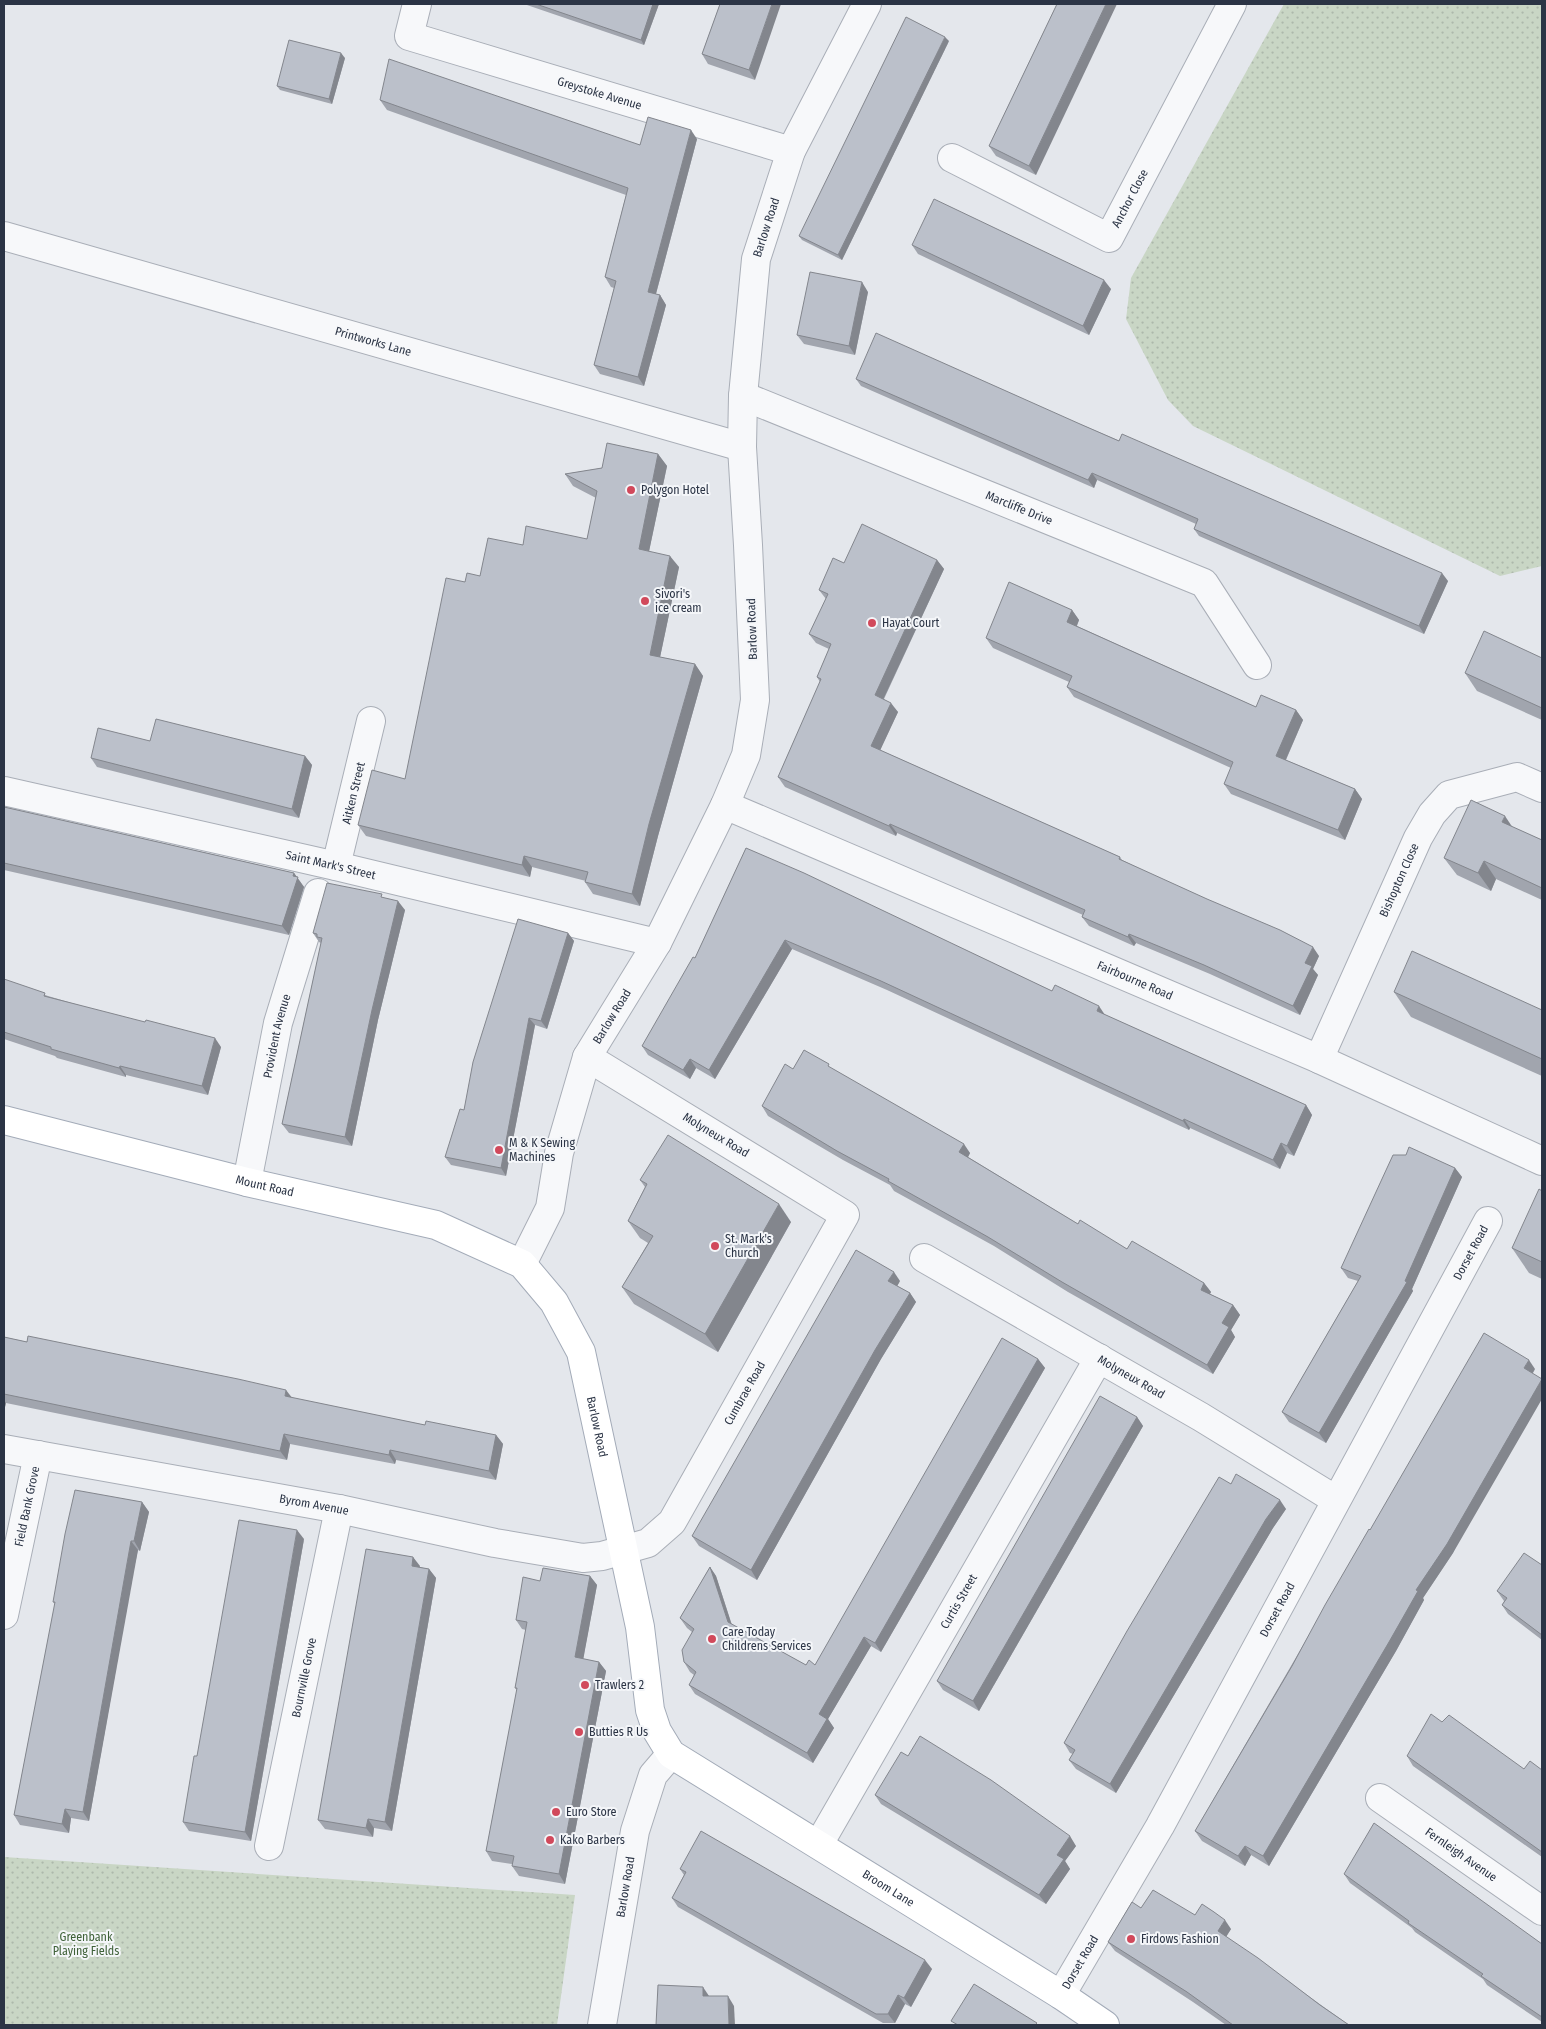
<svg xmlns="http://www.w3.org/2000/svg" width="1546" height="2029" font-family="'Fira Sans Condensed',sans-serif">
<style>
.grass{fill:url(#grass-dots)}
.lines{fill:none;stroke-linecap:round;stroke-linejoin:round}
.minor-casing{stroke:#a9aeb7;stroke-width:30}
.major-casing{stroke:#a3abb8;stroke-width:30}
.minor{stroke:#f7f8fa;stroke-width:28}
.major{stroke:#fff;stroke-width:28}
.wall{fill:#a1a5ae}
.shaded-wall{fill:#83868d}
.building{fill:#bbc0ca;stroke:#83868d}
.poi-dot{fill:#d1495b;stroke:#f4f6f9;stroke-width:2}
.labels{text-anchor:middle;stroke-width:4;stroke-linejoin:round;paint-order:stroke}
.street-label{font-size:12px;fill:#2b3445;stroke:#f4f6f9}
.poi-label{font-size:12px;fill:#2b3445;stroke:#f4f6f9;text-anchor:start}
.park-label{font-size:12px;fill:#3f6138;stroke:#f4f6f9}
</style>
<defs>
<pattern id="grass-dots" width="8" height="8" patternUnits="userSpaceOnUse" patternTransform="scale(1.25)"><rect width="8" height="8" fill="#c9d6c5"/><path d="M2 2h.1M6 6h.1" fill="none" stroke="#adb8ab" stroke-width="1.8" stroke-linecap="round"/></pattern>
</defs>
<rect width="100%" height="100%" fill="#e4e7ec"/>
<g class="grass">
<path d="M1284 4H1542V566L1500 576 1193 426 1168 400 1126 319 1131 278Z"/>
<path d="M4 1857 575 1895 557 2025H4Z"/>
</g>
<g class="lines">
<defs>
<g id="minor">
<path id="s1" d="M417 4 409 36 791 151"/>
<path id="s2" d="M952 158 1109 238 1232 4"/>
<path id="s3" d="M4 236 742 447"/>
<path id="s4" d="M743 396 1204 583 1257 665"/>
<path id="s5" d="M4 791 336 866 657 943"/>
<path id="s6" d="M725 805 1319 1059 1542 1161"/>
<path id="s7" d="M336 866 371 721"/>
<path id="s8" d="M1319 1059 1418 838 1432 814 1449 795 1517 777 1542 788"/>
<path id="s9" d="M247 1182 278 1023 318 893"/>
<path id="s10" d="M924 1258 1201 1417 1336 1500"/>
<path id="s11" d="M522 1264 550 1208 559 1153 587 1057 657 943 725 805 746 755 755 700 748 545 742 447 743 396 756 259 791 151 867 4"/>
<path id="s12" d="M4 1449 339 1509 495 1543 583 1558 602 1556 648 1543 672 1522 845 1215 587 1057"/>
<path id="s13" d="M4 1615 38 1455"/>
<path id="s14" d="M1380 1798 1542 1911"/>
<path id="s15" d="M819 1844 1099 1358"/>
<path id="s16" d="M269 1846 339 1509"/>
<path id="s17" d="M1061 1995 1160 1826 1488 1221"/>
<path id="s18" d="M602 2025 635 1831 653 1775 671 1754"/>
</g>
<g id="major">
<path id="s19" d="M4 1120 247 1182 436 1225 522 1264 554 1302 581 1352 640 1627 650 1710 657 1731 671 1754 1061 1995 1105 2025"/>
</g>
</defs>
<use href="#minor" class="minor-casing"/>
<use href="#major" class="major-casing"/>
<use href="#minor" class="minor"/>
<use href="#major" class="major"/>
</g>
<g class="wall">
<path d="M524 4H659L644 45Z"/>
<path d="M720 4 755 80 708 64 702 54Z"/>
<path d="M1057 4 1036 175 996 156 989 146Z"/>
<path d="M949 41 842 260 802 240 799 236Z"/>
<path d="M345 58 332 104 280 90 277 86Z"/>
<path d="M380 100 640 145 697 139 656 294 660 295 666 305 644 386 600 374 594 365 614 288 611 287 605 277 626 195 387 110Z"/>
<path d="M912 245 1111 289 1089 335 918 254Z"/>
<path d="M868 292 855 355 804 344 797 335Z"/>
<path d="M856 379 1080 424 1448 581 1424 634 1199 536 1194 529 1196 524 1097 480 1094 488 861 386Z"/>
<path d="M658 454 667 466 649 551 679 567 660 657 695 664 703 676 658 836 640 906 593 894 585 882 586 881 532 867 530 877 366 836 358 825 405 779 465 582 480 576 523 545 587 539 596 498 573 486 565 474 602 468Z"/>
<path d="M937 560 944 569 884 699 898 712 880 750 1120 857 1122 860 1319 956 1313 969 1318 975 1300 1015 1210 974 1136 943 1134 946 1089 926 1082 917 1083 915 897 833 896 836 785 787 778 777 820 682 817 677 829 649 816 643 809 634 826 599 819 590 844 563Z"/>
<path d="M1072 610 1079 620 1077 626 1256 707 1296 710 1303 720 1286 760 1355 789 1362 799 1345 840 1231 794 1224 784 1231 768 1074 697 1067 687 1069 682 993 648 986 638Z"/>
<path d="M1542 658V720L1477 691 1465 673Z"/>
<path d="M150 741 305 756 312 765 299 818 97 767 91 758Z"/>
<path d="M4 807 294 873 304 887 289 935 4 870Z"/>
<path d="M1512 827 1542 840V900L1496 879 1491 891 1457 875 1444 858Z"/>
<path d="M746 848 1052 991 1306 1105 1312 1115 1294 1156 1287 1153 1280 1169 1190 1128 1189 1130 887 990 792 949 715 1079 696 1068 690 1079 648 1055 642 1046 695 958Z"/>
<path d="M385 898 405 910 378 1020 352 1146 289 1133 282 1124 321 943 319 942 313 933Z"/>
<path d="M568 933 574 941 547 1029 535 1025 506 1176 451 1165 445 1157 464 1110Z"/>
<path d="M4 979 48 996 221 1047 208 1095 126 1075V1077L57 1058 55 1056 4 1039Z"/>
<path d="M1394 992 1542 1010V1076L1411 1017Z"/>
<path d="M793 1069H833L970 1153 968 1157 1078 1224 1127 1249 1204 1283 1211 1292 1210 1294 1233 1305 1240 1315 1231 1330 1235 1337 1213 1374 1068 1292 994 1246 894 1191 890 1185 843 1160 768 1116 762 1106Z"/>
<path d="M1455 1168 1462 1177 1412 1289 1413 1291 1326 1443 1289 1422 1282 1412 1358 1281 1348 1278 1341 1268Z"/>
<path d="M640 1180 791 1222 718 1352 634 1304 622 1287 648 1243 640 1238 628 1221 645 1187Z"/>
<path d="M1542 1191V1279L1529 1273 1512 1248Z"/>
<path d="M900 1281 897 1286 910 1293 916 1302 881 1359 757 1580 699 1546 692 1536Z"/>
<path d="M4 1337 291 1398 425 1425 496 1435 503 1444 496 1480 396 1460 395 1464 290 1444 287 1460 6 1403 5 1407H4Z"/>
<path d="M1038 1359 1045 1368 881 1652 871 1646 828 1719 834 1728 813 1763 695 1694 689 1685 694 1675 690 1672 684 1662 692 1632 687 1628 680 1618 710 1567 716 1576 732 1625 806 1665H815Z"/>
<path d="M1535 1369 1533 1373 1453 1553 1423 1598 1424 1600 1396 1651 1269 1866 1251 1855 1245 1866 1202 1841 1195 1831 1370 1530Z"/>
<path d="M1137 1417 1143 1426 979 1711 943 1690 937 1681Z"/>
<path d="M1231 1484 1286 1509 1273 1528 1116 1793 1076 1769 1069 1760 1073 1754 1070 1753 1064 1743Z"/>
<path d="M142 1502 149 1512 140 1551 138 1550 132 1578 89 1821 71 1818 69 1833 20 1825 14 1815 55 1604 53 1602Z"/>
<path d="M304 1539 251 1841 189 1831 183 1822 197 1756Z"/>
<path d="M413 1557 419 1567 429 1569 436 1578 392 1831 374 1828 373 1837 325 1829 318 1820Z"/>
<path d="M1542 1565V1640L1508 1614 1502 1605 1504 1601 1497 1591Z"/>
<path d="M590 1576 597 1585 583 1659 599 1662 606 1671 565 1884 519 1876 512 1866V1864L492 1861 486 1851 517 1690 515 1688 526 1630 522 1629 516 1620 540 1581Z"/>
<path d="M1442 1722 1524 1769 1542 1770V1857L1413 1766 1407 1756Z"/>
<path d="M908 1756 1076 1846 1065 1861 1070 1869 1046 1904 881 1804 875 1795Z"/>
<path d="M680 1869 932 1969 911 2007 905 2004 895 2023H883L678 1907 672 1898 684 1875Z"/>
<path d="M1344 1874 1542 1944V2022L1487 1985 1483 1979 1415 1932 1412 1928 1350 1883Z"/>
<path d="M1141 1908 1195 1915 1231 1929 1226 1937 1349 2025H1226L1193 2002 1115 1951 1108 1942Z"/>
</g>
<g class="shaded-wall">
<path d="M653 4H659L644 45 641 40Z"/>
<path d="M772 4H781L755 80 749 70Z"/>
<path d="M1106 4H1117L1036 175 1029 166Z"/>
<path d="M945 37 949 41 842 260 838 255Z"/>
<path d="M341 53 345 58 332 104 329 99Z"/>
<path d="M691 130 697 139 654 301 648 292Z"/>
<path d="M1104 280 1111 289 1089 335 1083 326Z"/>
<path d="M862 282 868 292 855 355 849 346Z"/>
<path d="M660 295 666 305 644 386 638 377Z"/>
<path d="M658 454 667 466 647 561 639 549Z"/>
<path d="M1092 473 1097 480 1094 488 1088 480Z"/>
<path d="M670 556 679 567 658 667 650 655Z"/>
<path d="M937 560 944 569 881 704 875 695Z"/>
<path d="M1442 573 1448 581 1424 634 1419 626Z"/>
<path d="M1072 610 1079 620 1074 632 1067 622Z"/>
<path d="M695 664 703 676 658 836 640 906 632 894 649 824Z"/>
<path d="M891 703 898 712 878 755 871 746Z"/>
<path d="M1296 710 1303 720 1283 766 1276 756Z"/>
<path d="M305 756 312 765 299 818 292 809Z"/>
<path d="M1355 789 1362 799 1345 840 1338 830Z"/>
<path d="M1505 816 1517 834 1502 822Z"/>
<path d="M890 824 897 833 896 836 889 826Z"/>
<path d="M524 856 532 867 530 877 522 865Z"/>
<path d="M1484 861 1496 879 1491 891 1478 873Z"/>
<path d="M294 873 304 887 289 935 282 926Z"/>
<path d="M398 901 405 910 378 1020 352 1146 345 1137 372 1010Z"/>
<path d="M568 933 574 941 547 1029 541 1021Z"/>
<path d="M1129 934 1136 943 1134 946 1128 937Z"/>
<path d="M785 940 792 949 715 1079 709 1070Z"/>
<path d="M1313 947 1319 956 1313 969 1318 975 1300 1015 1293 1006 1305 963Z"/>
<path d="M1099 1006 1105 1015 1097 1011Z"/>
<path d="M529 1018 535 1025 506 1176 501 1168Z"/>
<path d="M215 1038 221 1047 208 1095 202 1086Z"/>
<path d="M690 1059 696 1068 690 1079 683 1070Z"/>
<path d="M120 1066 126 1075V1077L119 1068Z"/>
<path d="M1306 1105 1312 1115 1294 1156 1287 1146Z"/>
<path d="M1184 1119 1190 1128 1189 1130 1183 1121Z"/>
<path d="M1281 1143 1287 1153 1280 1169 1273 1160Z"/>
<path d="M964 1144 970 1153 966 1161 959 1152Z"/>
<path d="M1455 1168 1462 1177 1412 1289 1413 1291 1326 1443 1319 1433 1405 1281Z"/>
<path d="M779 1204 791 1222 718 1352 705 1334Z"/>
<path d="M894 1272 900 1281 895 1290 888 1281Z"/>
<path d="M1204 1283 1211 1292 1207 1299 1201 1290Z"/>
<path d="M910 1293 916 1302 881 1359 757 1580 751 1570 875 1350Z"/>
<path d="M1233 1305 1240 1315 1231 1330 1235 1337 1213 1374 1207 1365 1222 1323Z"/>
<path d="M1038 1359 1045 1368 881 1652 875 1643Z"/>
<path d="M1529 1360 1535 1369 1530 1377 1524 1368Z"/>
<path d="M1542 1379V1399L1453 1553 1423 1598 1424 1600 1396 1651 1269 1866 1263 1856 1416 1590Z"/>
<path d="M286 1390 293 1399 285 1396Z"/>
<path d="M4 1400 6 1403 5 1407 4 1406Z"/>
<path d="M1137 1417 1143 1426 979 1711 973 1701Z"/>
<path d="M284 1434 290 1444 287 1460 280 1451Z"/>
<path d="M496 1435 503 1444 496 1480 489 1471Z"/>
<path d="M390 1450 396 1460 395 1464 389 1455Z"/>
<path d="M1280 1500 1286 1509 1273 1528 1116 1793 1110 1784 1266 1519Z"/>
<path d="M142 1502 149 1512 140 1551 134 1541Z"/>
<path d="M297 1530 304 1539 251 1841 245 1832Z"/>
<path d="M131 1541 138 1550 89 1821 83 1812Z"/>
<path d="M413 1557 420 1566 418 1575 412 1566Z"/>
<path d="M710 1567 716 1576 734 1632 728 1622Z"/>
<path d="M429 1569 436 1578 392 1831 385 1822Z"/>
<path d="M590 1576 597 1585 582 1666 575 1657Z"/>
<path d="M864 1637 871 1646 828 1719 834 1728 813 1763 807 1753 819 1714Z"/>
<path d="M599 1662 606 1671 565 1884 559 1874Z"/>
<path d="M65 1809 71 1818 69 1833 62 1824Z"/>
<path d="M368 1819 374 1828 373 1837 366 1828Z"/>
<path d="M1070 1836 1076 1846 1065 1861 1070 1869 1046 1904 1039 1895 1057 1855Z"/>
<path d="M1245 1846 1251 1855 1245 1866 1238 1856Z"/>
<path d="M1225 1920 1231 1929 1224 1940 1218 1931Z"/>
<path d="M925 1960 932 1969 911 2007 904 1998Z"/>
<path d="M703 1987 709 1996H703Z"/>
<path d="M898 1995 905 2004 895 2023 888 2014Z"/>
<path d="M728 1996 734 2006 735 2025H729Z"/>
</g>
<g class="building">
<path d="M536 4H653L641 40Z"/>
<path d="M720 4H772L749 70 702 54Z"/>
<path d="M1057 4H1106L1029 166 989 146Z"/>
<path d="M906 17 945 37 838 255 799 236Z"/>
<path d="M289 40 341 53 329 99 277 86Z"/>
<path d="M389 59 640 145 648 117 691 130 648 292 660 295 638 377 594 365 616 281 605 277 628 188 380 100Z"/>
<path d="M934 199 1104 280 1083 326 912 245Z"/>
<path d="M810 272 862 282 849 346 797 335Z"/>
<path d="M876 333 1080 424 1119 441 1122 434 1442 573 1419 626 1194 529 1198 519 1092 473 1088 480 856 379Z"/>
<path d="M607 443 658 454 639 549 670 556 650 655 695 664 649 824 632 894 585 882 588 872 524 856 522 865 358 825 372 770 405 779 446 578 465 582 467 573 480 576 488 538 523 545 526 526 587 539 597 491 565 474 602 468Z"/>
<path d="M862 524 937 560 875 695 891 703 871 746 1120 857 1119 859 1207 899 1280 930 1313 947 1305 963 1312 966 1293 1006 1204 965 1129 934 1128 937 1082 917 1085 910 890 824 889 826 778 777 821 679 817 677 831 644 809 634 828 594 819 590 833 558 844 563Z"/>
<path d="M1009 582 1072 610 1067 622 1256 707 1261 695 1296 710 1276 756 1355 789 1338 830 1224 784 1233 762 1067 687 1072 676 986 638Z"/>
<path d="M1484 631 1542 658V708L1465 673Z"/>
<path d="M156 719 305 756 292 809 91 758 98 728 150 741Z"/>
<path d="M1471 800 1505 816 1502 822 1542 840V888L1484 861 1478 873 1444 858Z"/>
<path d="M4 807 294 873 293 876 298 877 282 926 4 863Z"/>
<path d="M746 848 804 873 1052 991 1055 985 1099 1006 1097 1011 1306 1105 1287 1146 1281 1143 1273 1160 1184 1119 1183 1121 881 981 785 940 709 1070 690 1059 683 1070 642 1046 693 957 695 958Z"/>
<path d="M327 883 382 894 381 897 398 901 372 1010 345 1137 282 1124 322 938 317 937V934L313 933Z"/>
<path d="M518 919 568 933 541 1021 529 1018 501 1168 445 1157 460 1109 464 1110 473 1062Z"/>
<path d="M1412 951 1542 1010V1059L1394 992Z"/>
<path d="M4 979 45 993 44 996 145 1022 146 1020 215 1038 202 1086 120 1066 119 1068 51 1049V1047L4 1032Z"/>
<path d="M804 1050 829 1064 828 1066 964 1144 959 1152 1078 1224 1080 1220 1127 1249 1132 1241 1204 1283 1201 1290 1233 1305 1222 1323 1229 1327 1207 1365 1062 1282 988 1237 888 1181 889 1179 837 1151 762 1106 785 1064 793 1069Z"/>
<path d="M668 1135 779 1204 705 1334 622 1287 653 1236 628 1221 647 1184 640 1180Z"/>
<path d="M1409 1147 1455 1168 1405 1281 1407 1282 1319 1433 1282 1412 1361 1276 1341 1268 1393 1155H1406Z"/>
<path d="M1539 1189 1542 1191V1262L1512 1248Z"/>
<path d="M856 1250 894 1272 888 1281 910 1293 875 1350 751 1570 692 1536Z"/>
<path d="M1484 1333 1529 1360 1524 1368 1542 1379 1447 1544 1416 1590 1418 1591 1389 1642 1263 1856 1245 1846 1238 1856 1195 1831 1292 1666 1325 1605 1369 1529 1370 1530Z"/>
<path d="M28 1336 238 1379 286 1390 285 1396 425 1425 426 1421 496 1435 489 1471 390 1450 389 1455 284 1434 280 1451 4 1394V1337L27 1342Z"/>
<path d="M1002 1338 1038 1359 875 1643 864 1637 819 1714 827 1719 807 1753 689 1685 696 1672 684 1662 682 1650 694 1629 680 1618 710 1567 728 1622 806 1665 809 1660 815 1665Z"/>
<path d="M1100 1396 1137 1417 973 1701 937 1681Z"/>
<path d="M1236 1474 1280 1500 1266 1519 1110 1784 1069 1760 1075 1750 1064 1743 1127 1631 1219 1477 1231 1484Z"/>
<path d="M75 1490 142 1502 134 1541H131L126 1569 83 1812 65 1809 62 1824 14 1815 55 1602H53L65 1534Z"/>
<path d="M239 1520 297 1530 245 1832 183 1822 194 1756H197Z"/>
<path d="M366 1549 413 1557 412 1566 429 1569 385 1822 368 1819 366 1828 318 1820Z"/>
<path d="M1524 1553 1542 1565V1635L1502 1605 1507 1598 1497 1591Z"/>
<path d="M543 1568 590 1576 575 1657 599 1662 559 1874 512 1866 514 1856 486 1851 517 1688H515L527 1622 516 1620 523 1577 540 1581Z"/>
<path d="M1431 1714 1442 1722 1449 1715 1524 1769 1530 1761 1542 1770V1852L1407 1756Z"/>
<path d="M920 1736 991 1780 1070 1836 1057 1855 1064 1859 1039 1895 875 1795 901 1752 908 1756Z"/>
<path d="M1374 1823 1542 1944V2017L1481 1976 1483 1974 1408 1923 1409 1921 1344 1874Z"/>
<path d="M701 1831 925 1960 904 1998 898 1995 888 2014H876L672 1898 686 1872 680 1869Z"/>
<path d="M1153 1890 1195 1915 1202 1904 1214 1912 1225 1920 1218 1931 1258 1958 1320 2005 1349 2025H1233L1187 1992 1108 1942 1132 1902 1141 1908Z"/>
<path d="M974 1984 1037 2023 1035 2025H958L951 2021Z"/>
<path d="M658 1985 703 1987V1996H728L729 2025H656Z"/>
</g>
<g class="poi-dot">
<circle cx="631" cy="490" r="5"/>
<circle cx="645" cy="601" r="5"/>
<circle cx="872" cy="623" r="5"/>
<circle cx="499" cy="1150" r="5"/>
<circle cx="715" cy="1246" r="5"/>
<circle cx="712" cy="1639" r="5"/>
<circle cx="585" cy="1685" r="5"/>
<circle cx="579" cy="1732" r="5"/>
<circle cx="556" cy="1812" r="5"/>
<circle cx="550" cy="1840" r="5"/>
<circle cx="1131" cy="1939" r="5"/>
</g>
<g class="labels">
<g class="street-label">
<text dy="4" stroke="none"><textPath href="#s1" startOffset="232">Greystoke Avenue</textPath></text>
<text dy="4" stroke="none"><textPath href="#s2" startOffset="221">Anchor Close</textPath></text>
<text dy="4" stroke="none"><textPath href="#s11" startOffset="1091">Barlow Road</textPath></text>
<text dy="4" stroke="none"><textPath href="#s3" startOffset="384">Printworks Lane</textPath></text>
<text dy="4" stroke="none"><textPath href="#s4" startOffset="298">Marcliffe Drive</textPath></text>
<text transform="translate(752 629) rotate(-92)" y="4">Barlow Road</text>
<text dy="4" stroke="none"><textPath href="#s7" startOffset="75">Aitken Street</textPath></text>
<text dy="4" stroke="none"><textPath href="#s5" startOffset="335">Saint Mark's Street</textPath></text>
<text dy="4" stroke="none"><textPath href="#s8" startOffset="196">Bishopton Close</textPath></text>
<text dy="4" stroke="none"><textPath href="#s6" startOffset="446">Fairbourne Road</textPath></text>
<text dy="4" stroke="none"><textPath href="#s11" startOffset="266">Barlow Road</textPath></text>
<text dy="4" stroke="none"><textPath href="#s9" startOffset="149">Provident Avenue</textPath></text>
<text transform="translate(716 1135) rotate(31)" y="4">Molyneux Road</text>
<text dy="4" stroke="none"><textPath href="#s19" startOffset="269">Mount Road</textPath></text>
<text dy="4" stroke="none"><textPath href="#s17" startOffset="848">Dorset Road</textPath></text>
<text dy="4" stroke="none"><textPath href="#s10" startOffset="239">Molyneux Road</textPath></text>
<text dy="4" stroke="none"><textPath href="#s12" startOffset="836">Cumbrae Road</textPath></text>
<text dy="4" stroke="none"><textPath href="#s19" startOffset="722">Barlow Road</textPath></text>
<text dy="4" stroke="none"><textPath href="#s12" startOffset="315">Byrom Avenue</textPath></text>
<text dy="4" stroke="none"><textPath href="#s13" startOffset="111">Field Bank Grove</textPath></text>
<text dy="4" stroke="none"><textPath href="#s15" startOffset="280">Curtis Street</textPath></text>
<text dy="4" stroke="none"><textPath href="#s17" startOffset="442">Dorset Road</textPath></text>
<text dy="4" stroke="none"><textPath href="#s16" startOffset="172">Bournville Grove</textPath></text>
<text dy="4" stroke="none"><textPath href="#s14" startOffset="99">Fernleigh Avenue</textPath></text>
<text dy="4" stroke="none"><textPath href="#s18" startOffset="140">Barlow Road</textPath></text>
<text dy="4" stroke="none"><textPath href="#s19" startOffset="1315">Broom Lane</textPath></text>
<text dy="4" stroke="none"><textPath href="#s17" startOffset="38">Dorset Road</textPath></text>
</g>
<g class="poi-label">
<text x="641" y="494">Polygon Hotel</text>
<text x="655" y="598">Sivori's<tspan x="655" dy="14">ice cream</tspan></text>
<text x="882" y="627">Hayat Court</text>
<text x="509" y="1147">M &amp; K Sewing<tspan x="509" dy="14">Machines</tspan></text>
<text x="725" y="1243">St. Mark's<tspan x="725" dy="14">Church</tspan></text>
<text x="722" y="1636">Care Today<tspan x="722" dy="14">Childrens Services</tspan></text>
<text x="595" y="1689">Trawlers 2</text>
<text x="589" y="1736">Butties R Us</text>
<text x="566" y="1816">Euro Store</text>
<text x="560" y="1844">Kako Barbers</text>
<text x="1141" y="1943">Firdows Fashion</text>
</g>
<g class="park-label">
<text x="86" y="1941">Greenbank<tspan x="86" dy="14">Playing Fields</tspan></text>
</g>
</g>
<rect width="1546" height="2029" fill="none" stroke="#2b3445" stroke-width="10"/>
</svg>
